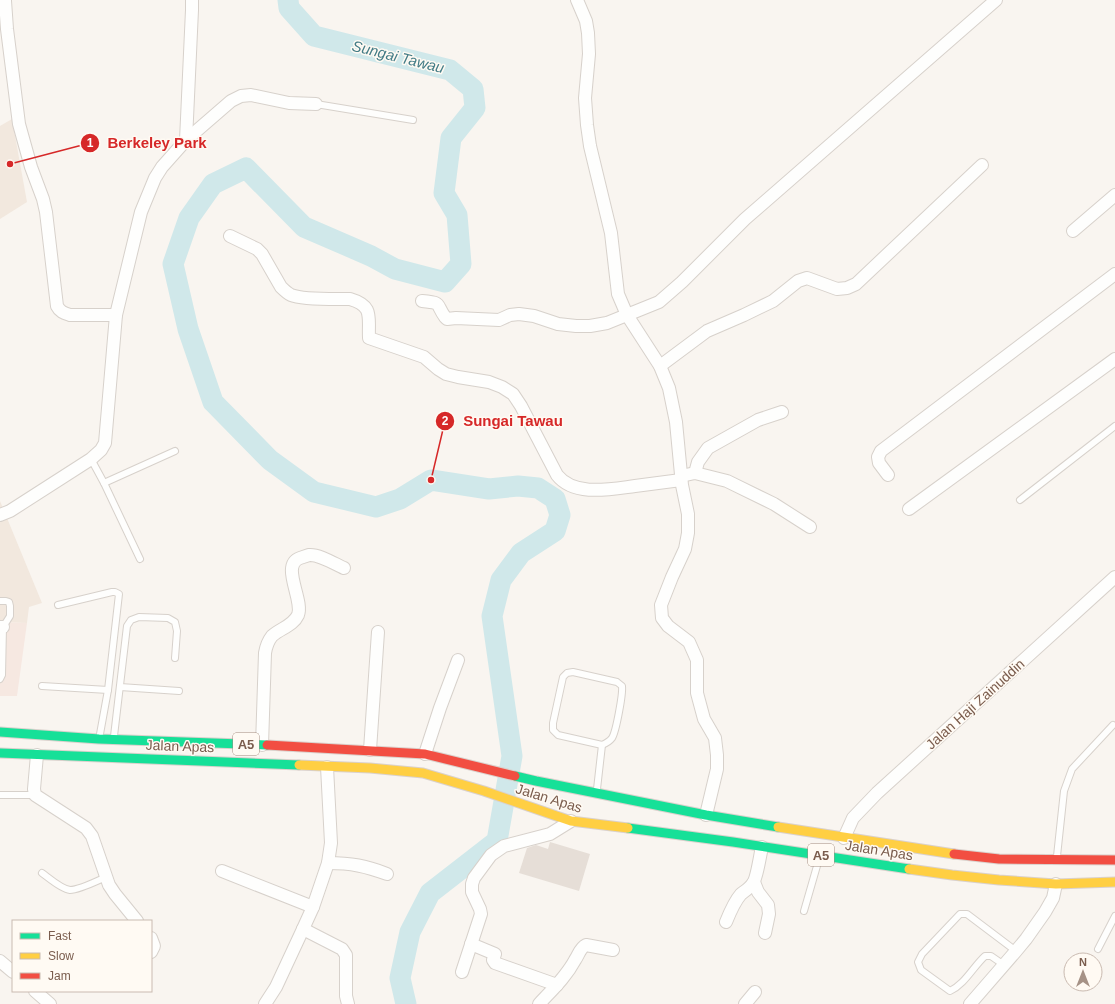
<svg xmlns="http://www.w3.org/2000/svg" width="1115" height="1004" font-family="Helvetica,sans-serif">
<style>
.residential{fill:#f2e8de}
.commercial{fill:#f6e8e1}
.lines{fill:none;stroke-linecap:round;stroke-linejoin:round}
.river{stroke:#d0e8ea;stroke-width:21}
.building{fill:#e6ded7}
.lane-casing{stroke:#d7d1cb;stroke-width:8}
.street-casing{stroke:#d7d1cb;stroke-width:14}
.fast-casing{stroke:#dad1cc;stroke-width:11}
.slow-casing{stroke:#dad1cc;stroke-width:11}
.jam-casing{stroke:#dad1cc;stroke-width:11}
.lane{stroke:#fefefd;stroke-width:6}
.street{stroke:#fefefd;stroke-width:12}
.fast{stroke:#16e098;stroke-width:9}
.slow{stroke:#ffcf43;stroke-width:9}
.jam{stroke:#f24e42;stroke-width:9}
.labels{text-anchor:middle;stroke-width:3;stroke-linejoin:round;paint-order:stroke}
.shield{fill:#fffaf3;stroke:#a28b7f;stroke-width:1}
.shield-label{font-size:13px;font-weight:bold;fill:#7a5c4d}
.street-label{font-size:14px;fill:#7a5c4d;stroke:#fffaf3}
.water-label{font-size:15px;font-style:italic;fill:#437c86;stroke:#fffaf3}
.leader{fill:none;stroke:#d62828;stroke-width:1.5}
.callout-dot{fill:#d62828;stroke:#fffaf3;stroke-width:1.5}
.mark-label{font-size:12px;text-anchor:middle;font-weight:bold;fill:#fff}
.callout-label{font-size:15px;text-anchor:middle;font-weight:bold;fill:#d62828;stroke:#fffaf3;stroke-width:3;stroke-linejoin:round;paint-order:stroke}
</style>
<rect width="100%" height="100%" fill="#f9f5f0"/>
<g class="residential">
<path d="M12 119 27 202 0 219V126Z"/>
<path d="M0 501 42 603 29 607 27 623 0 622Z"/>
</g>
<path class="commercial" d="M0 622 27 623 17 696H0Z"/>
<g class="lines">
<path class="river" d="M288 0 289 8 314 36 450 70 473 89 475 108 451 138 444 193 457 215 461 264 445 282 395 269 371 256 304 227 246 168 213 184 189 218 173 264 188 329 213 402 270 460 314 492 376 507 400 499 431 480 489 489 518 486 538 488 555 499 560 515 555 531 521 553 501 580 492 616 512 756 497 841 430 893 410 932 400 978 406 1004"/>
</g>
<path class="building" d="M550 842 590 854 579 891 519 873 527 848 536 845 548 849Z"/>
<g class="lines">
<defs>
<g id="lane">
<path d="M316 104 413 120"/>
<path d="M91 459 104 483 140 559"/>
<path d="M104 483 175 451"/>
<path d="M1020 500 1115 426"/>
<path d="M0 601H6L9 602 10 606V616L3 627 2 675 0 679"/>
<path d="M58 605 112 592H115L119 594 108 690 100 734"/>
<path d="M573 672 617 682 622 686C623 694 616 732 612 738 609 742 607 743 602 745L558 735 553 730V723L563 677 567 673Z"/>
<path d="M42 686 108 690"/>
<path d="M120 687 179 691"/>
<path d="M114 736 127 626 131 620 139 617 168 618 175 622 177 631 175 658"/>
<path d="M597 789 602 745"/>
<path d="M0 795H35"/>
<path d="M1057 856 1064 791 1072 769 1113 725"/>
<path d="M42 873C49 878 61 889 70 890 79 890 97 881 106 877"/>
<path d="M804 911 819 859"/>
<path d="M1098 949 1115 916"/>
<path d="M1004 965 991 956H985C973 967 965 984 950 991L921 970 918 962 922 954 960 914H967L1016 951"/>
</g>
<g id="street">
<path d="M577 0 586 21 588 33 589 54 585 98 587 125 590 146 611 233 618 294 627 315 660 366 669 388 676 422 682 485 688 514V533L685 549 672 577 661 605 662 618 668 626 689 642 697 660V693L704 719 715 738 717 755V769L706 815"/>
<path d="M5 1 7 29 19 124 31 167 43 199 46 212 57 306C60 312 64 313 70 315H116"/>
<path d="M186 140 192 10V0"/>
<path d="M1073 231 1115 195"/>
<path d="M230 236 257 249 262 254 281 287C284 290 287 293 291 295 303 300 336 299 350 299 374 306 368 317 369 338L424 357 438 369 446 374 458 377 489 382 502 387 513 394 521 406 557 475C574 497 611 489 635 486 651 484 666 482 681 480"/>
<path d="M422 301C443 303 435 303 445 317L447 319 456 318 499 320 510 315 519 314 534 316 558 324 576 326H590L607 323 659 302 682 282 745 219 996 0"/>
<path d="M660 366 707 331 744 315 773 301 798 281 807 278 837 289 847 288 856 284 982 165"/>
<path d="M695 473 698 462 708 448 758 420 782 412"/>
<path d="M888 475 879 463 878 457 881 451 1115 274"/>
<path d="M681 476 695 473 727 481 774 504 810 527"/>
<path d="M909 509 1115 359"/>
<path d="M0 515 10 511 91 459 101 450 105 443 116 315 141 212 155 178 162 167 186 140 231 101 241 96 251 95 289 103 316 104"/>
<path d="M0 627H3"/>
<path d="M262 745 265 653C266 647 268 641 272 636 281 628 293 626 298 615 304 600 280 565 300 558 303 557 306 556 309 555 319 554 335 564 344 568"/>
<path d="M370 750 378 632"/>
<path d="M425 754 440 708 458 660"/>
<path d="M37 755 34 789 35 795 86 828 92 836 109 885 115 894 137 921"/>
<path d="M844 838 853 818 877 793 1115 577"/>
<path d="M328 863C351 863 366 866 387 874"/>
<path d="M222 871 313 907"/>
<path d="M754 882 758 892 768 905 769 914 765 933"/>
<path d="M726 922C730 912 734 902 741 894 745 891 750 888 753 883 757 878 760 855 762 847"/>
<path d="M303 929 342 949 346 955V996L348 1004"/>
<path d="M151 938 154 946 151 952"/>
<path d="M471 944 495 954 493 960 495 963 557 985"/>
<path d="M0 961 13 972"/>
<path d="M462 972 481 914 480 909 472 892V884L474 878 491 855 504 846 550 834 571 821"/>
<path d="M35 991 50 1004"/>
<path d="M265 1004 276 987 303 929 313 907 328 863 331 843 327 767"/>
<path d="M539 1004C552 990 566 977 575 960 579 954 580 948 586 945L613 950"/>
<path d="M745 1004 755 992"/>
<path d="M970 1004 1016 951 1026 939 1045 912 1053 898 1056 884"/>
</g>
<g id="fast">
<path d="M0 732 99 739 267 745"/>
<path d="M0 753 299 765"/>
<path d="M515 776 536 781 706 815 778 827"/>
<path d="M628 828 733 842 909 869"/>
</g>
<g id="slow">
<path d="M299 765 370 768 423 773 484 791 571 821 628 828"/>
<path d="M778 827 954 854"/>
<path d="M909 869 952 875 999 880 1056 884 1115 882"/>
</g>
<g id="jam">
<path d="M267 745 425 754 515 776"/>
<path d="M954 854 999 859 1115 860"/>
</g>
</defs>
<use href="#lane" class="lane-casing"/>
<use href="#street" class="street-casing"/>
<use href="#fast" class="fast-casing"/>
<use href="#slow" class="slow-casing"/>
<use href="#jam" class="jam-casing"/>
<use href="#lane" class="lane"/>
<use href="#street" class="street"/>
<use href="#fast" class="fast"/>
<use href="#slow" class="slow"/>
<use href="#jam" class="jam"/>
</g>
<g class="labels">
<g class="shield">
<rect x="233" y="733" width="26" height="22" rx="3"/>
<rect x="808" y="844" width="26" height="22" rx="3"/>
</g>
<g class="shield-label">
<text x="246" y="749">A5</text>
<text x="821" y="860">A5</text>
</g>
<g class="street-label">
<text transform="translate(975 704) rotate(-42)" y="5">Jalan Haji Zainuddin</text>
<text transform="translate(180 746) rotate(2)" y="5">Jalan Apas</text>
<text transform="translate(549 798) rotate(17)" y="5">Jalan Apas</text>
<text transform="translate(879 850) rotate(9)" y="5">Jalan Apas</text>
</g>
<g class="water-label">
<text transform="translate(398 57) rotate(14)" y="5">Sungai Tawau</text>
</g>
</g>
<path class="leader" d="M10 164L90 143M431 480L445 421"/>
<g class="callout-dot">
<circle cx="10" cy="164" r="4"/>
<circle cx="431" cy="480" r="4"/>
<circle cx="90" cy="143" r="10"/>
<circle cx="445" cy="421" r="10"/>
</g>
<g class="mark-label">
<text x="90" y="147">1</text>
<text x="445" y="425">2</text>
</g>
<g class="callout-label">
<text x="157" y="148">Berkeley Park</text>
<text x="513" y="426">Sungai Tawau</text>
</g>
<rect x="12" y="920" width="140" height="72" fill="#fffaf3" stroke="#cabbb1"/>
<rect x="20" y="933" width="20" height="6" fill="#16e098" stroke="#cabbb1"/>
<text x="48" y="940" font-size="12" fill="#7a5c4d">Fast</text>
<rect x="20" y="953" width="20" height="6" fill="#ffcf43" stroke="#cabbb1"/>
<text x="48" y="960" font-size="12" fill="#7a5c4d">Slow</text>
<rect x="20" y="973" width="20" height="6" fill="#f24e42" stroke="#cabbb1"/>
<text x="48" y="980" font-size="12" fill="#7a5c4d">Jam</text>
<g transform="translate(1083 972)"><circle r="19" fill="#fffaf3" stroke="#cabbb1"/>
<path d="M0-3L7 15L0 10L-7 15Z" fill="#a69286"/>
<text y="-6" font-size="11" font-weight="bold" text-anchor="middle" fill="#7a5c4d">N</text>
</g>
</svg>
